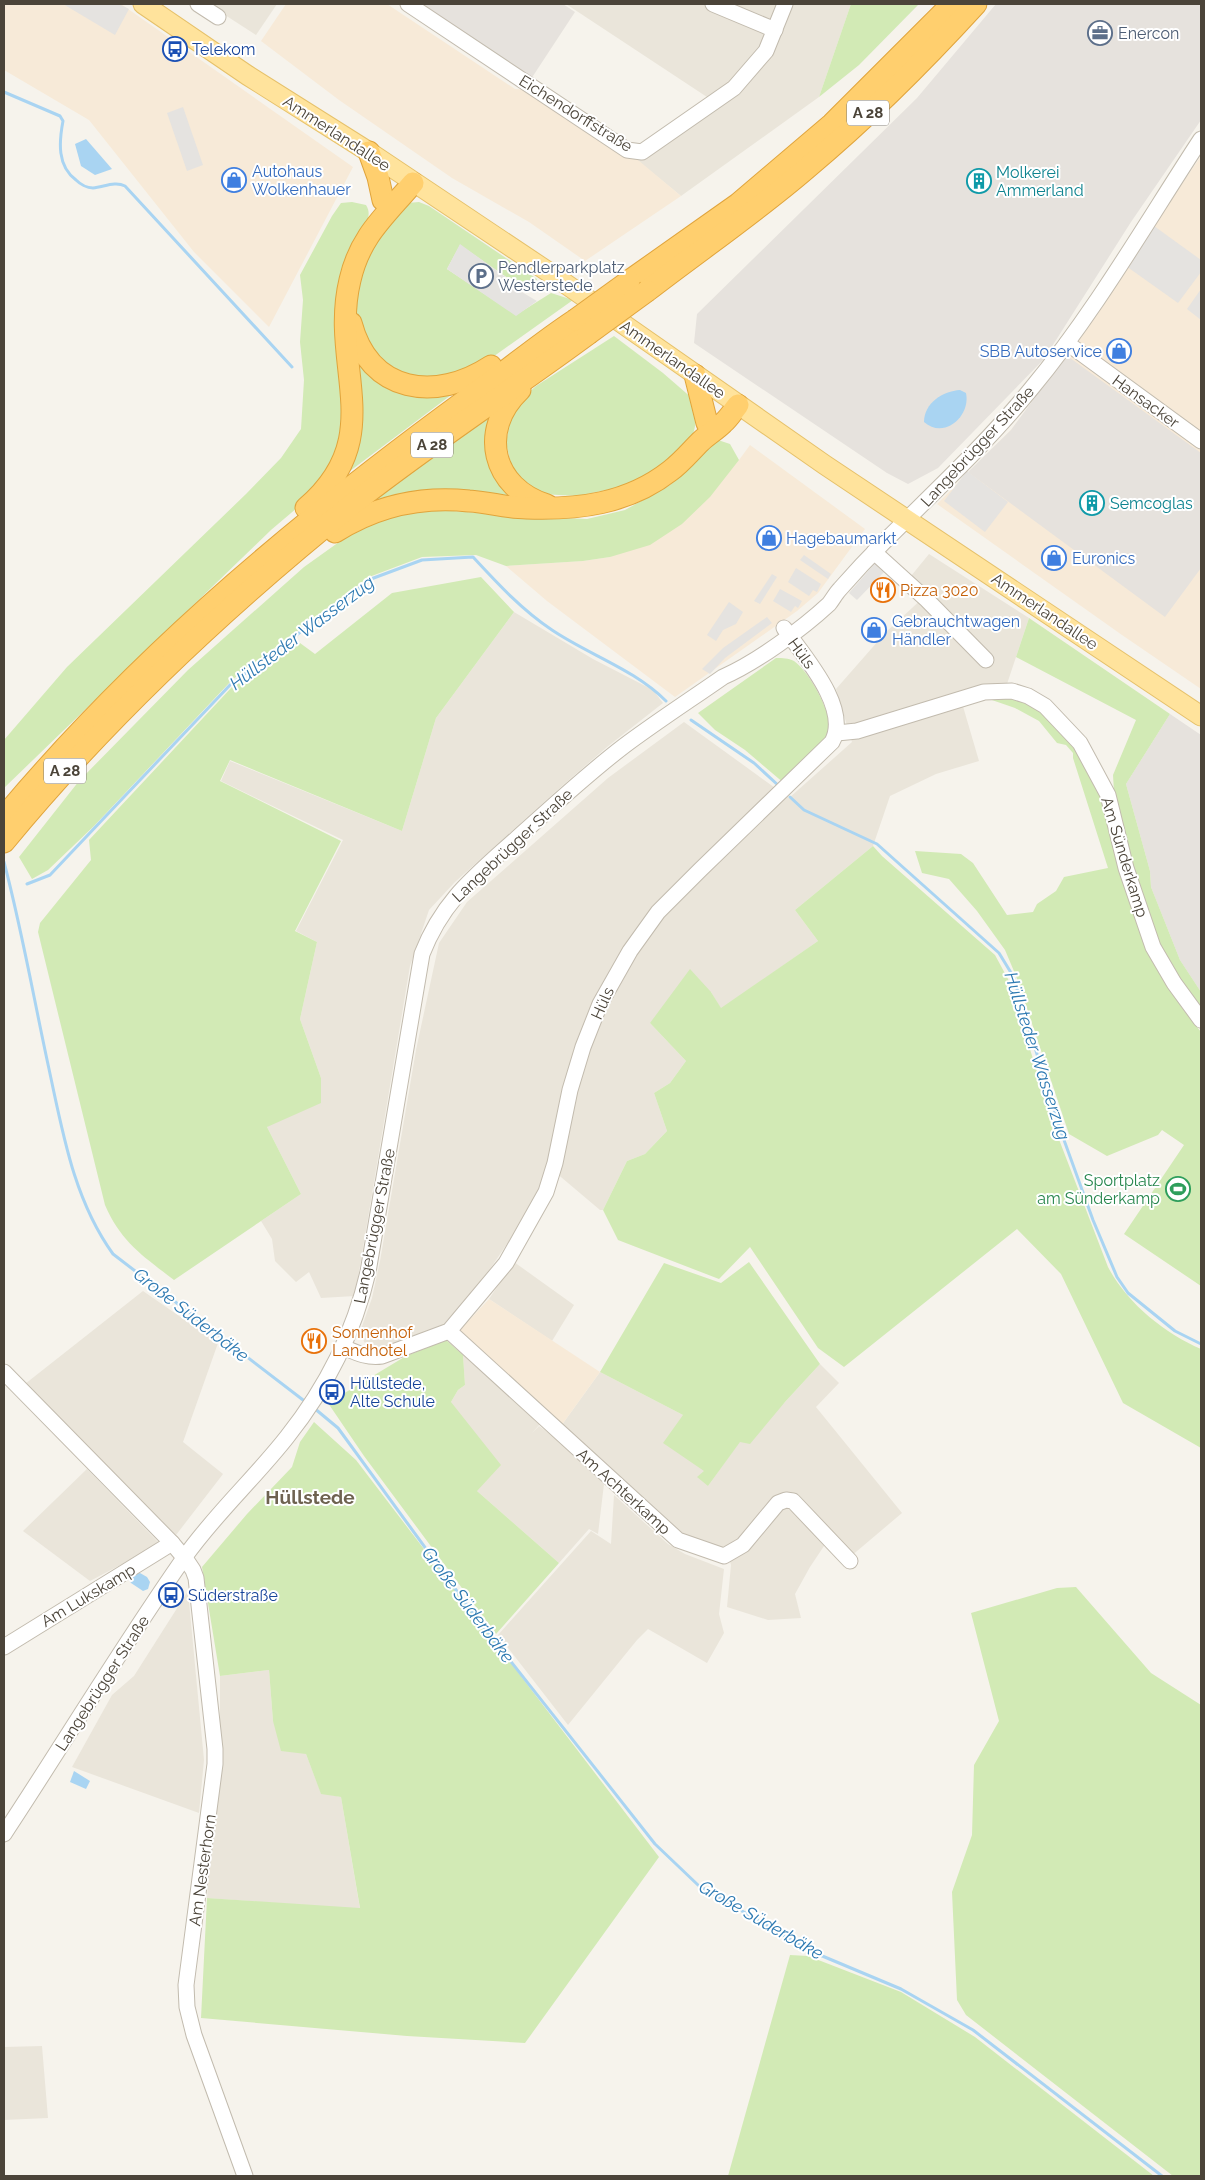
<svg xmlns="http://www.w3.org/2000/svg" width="1205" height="2180" font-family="Raleway,sans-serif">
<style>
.residential{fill:#eae5da}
.commercial{fill:#f7ead8}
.industrial{fill:#e6e2dd}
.green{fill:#d2eab5}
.parking{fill:#e5e3e0}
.water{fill:#a9d4f2}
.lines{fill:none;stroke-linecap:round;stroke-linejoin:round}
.stream{stroke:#a9d4f2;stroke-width:3}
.minor-casing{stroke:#c2bbae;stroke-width:17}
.major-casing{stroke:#e6c16a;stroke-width:21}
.highway-casing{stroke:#e0a43c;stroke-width:23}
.minor{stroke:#fff;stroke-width:15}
.major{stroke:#ffe39c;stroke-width:19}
.highway{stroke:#ffcf6e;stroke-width:21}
.highway-bridge-casing{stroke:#e0a43c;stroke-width:23;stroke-linecap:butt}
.highway-bridge{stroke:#ffcf6e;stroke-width:21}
.labels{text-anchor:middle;stroke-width:4;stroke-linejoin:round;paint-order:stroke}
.shield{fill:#fff;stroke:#817c74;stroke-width:1}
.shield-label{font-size:15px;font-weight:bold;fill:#4b4439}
.service-label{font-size:16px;fill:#4e5e75;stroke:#fff;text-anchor:start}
.transit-label{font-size:16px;fill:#164399;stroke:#fff;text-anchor:start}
.street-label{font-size:16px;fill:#4b4439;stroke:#fff}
.shop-label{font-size:16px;fill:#366cbe;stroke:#fff;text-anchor:start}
.culture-label{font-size:16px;fill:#0d838f;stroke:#fff;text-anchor:start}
.food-label{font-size:16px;fill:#c56008;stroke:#fff;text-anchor:start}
.leisure-label{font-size:16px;fill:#27864d;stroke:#fff;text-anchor:end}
.water-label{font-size:18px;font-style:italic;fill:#2e7ab2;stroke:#fff}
.quarter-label{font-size:19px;font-weight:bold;fill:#6e6250;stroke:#fff}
</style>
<rect width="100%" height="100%" fill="#f6f3ec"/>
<g class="residential">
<path d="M208 4H277L256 35Z"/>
<path d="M566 4H851L819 97 681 196 633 157 707 97Z"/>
<path d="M929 554 1029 618 1007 684 962 703 979 761 936 774 890 796 873 846 795 910 818 941 721 1009 711 992 650 1023 686 1061 670 1083 654 1093 667 1131 645 1154 627 1161 603 1210H600L555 1172 482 1281 442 1326 394 1345 375 1349 364 1342 361 1329 372 1298 380 1261 416 1050 439 943 467 902 608 778 684 722 789 798 852 742 836 689 886 632 925 596 911 576Z"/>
<path d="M514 612 593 659 653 690 663 703 607 747 562 786 455 882 429 910 410 966 355 1296 321 1298 309 1272 296 1282 275 1261 272 1239 261 1221 301 1194 267 1127 321 1078 300 1019 317 942 296 931 343 840 221 781 230 761 402 831 436 718Z"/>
<path d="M514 1262 574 1305 552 1341 489 1299Z"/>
<path d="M143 1291 218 1343 183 1442 223 1474 176 1535 25 1384Z"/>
<path d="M463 1355 540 1424 532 1433 539 1426 556 1438 604 1484 598 1534 589 1529 559 1563 477 1491 451 1402 458 1390 465 1385Z"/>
<path d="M820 1364 839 1383 816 1407 902 1513 850 1557 830 1537 810 1567 795 1594 801 1618 768 1620 727 1607 731 1565 726 1548 718 1550 680 1538 561 1426 600 1372 683 1415 705 1472 708 1486 740 1441 785 1402Z"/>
<path d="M87 1469 160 1544 90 1581 23 1531Z"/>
<path d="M614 1495 668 1544 685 1554 724 1569 719 1614 724 1633 707 1663 648 1629 637 1640 568 1725 498 1635 591 1531 611 1544Z"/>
<path d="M188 1591 204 1760 199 1813 72 1767 112 1695 134 1676Z"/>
<path d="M269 1670 273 1721 306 1754 321 1793 341 1797 360 1909 207 1898 220 1736V1676Z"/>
<path d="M42 2046 48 2118 4 2120V2047Z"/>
</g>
<g class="commercial">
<path d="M4 4H121L353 167 269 327 194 252 89 120 4 70Z"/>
<path d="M286 4H387L515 89 531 90 595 131 638 160 681 196 585 261 529 222 452 178 339 100 261 41Z"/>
<path d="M1201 156V689L1122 635 937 504 1011 430 1042 389Z"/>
<path d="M750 445 865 529 818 593 797 611 675 697 547 601 506 566 583 561 610 557 739 460Z"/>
<path d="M489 1299 600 1372 561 1426 460 1330Z"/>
</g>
<g class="industrial">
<path d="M419 4H563L575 12 531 79Z"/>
<path d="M996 4H1201V120L1131 222 1044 359 938 468 908 484 887 473 694 343 697 314 917 98Z"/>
<path d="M1066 355 1201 453V568L1165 617 968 472 1011 430Z"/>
<path d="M1170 714 1201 735V992L1180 960 1151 887 1150 871 1126 784Z"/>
</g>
<g class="green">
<path d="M851 4H919L859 65 819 97Z"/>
<path d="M352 202 366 205C374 217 362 231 356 243L346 419 330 469 304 502 271 530 4 788V740L67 667 246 494 281 458 301 429 304 380 300 342 303 300 300 275 332 216 341 203Z"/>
<path d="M419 202 429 206 537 279 536 284 520 291 514 288 515 283 460 245 447 269 516 315 551 293 573 300 483 364 440 381 393 371 373 354 361 332 357 313V294L365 259 379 233 407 203Z"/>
<path d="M349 333 369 368 459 389 346 474Z"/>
<path d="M614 336 663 373 693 399 697 417 694 431 686 449 657 472 616 488 578 496 540 494 522 485 512 468 506 443 511 415 521 399 536 386Z"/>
<path d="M498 409 493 420 518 496 363 509Z"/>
<path d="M718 440 730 444 739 460 710 497 682 524 650 545 610 557 583 561 506 566 476 555 422 557 369 577 232 680 94 826 48 870 32 879 19 857 79 781 188 670 304 567 353 532 415 508 518 516 587 519 625 510 670 485Z"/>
<path d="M481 577 514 612 436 718 402 831 230 760 220 781 341 841 295 931 317 942 300 1019 321 1078V1103L267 1127 301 1194 174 1280C143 1256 121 1242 105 1205L38 932 40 923 91 860 89 840 232 687 300 643 315 654 392 593Z"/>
<path d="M1029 618 1170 714 1126 784 1150 871 1151 887 1180 960 1201 992V1012L1166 962 1132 870 1114 792 1113 775 1136 720 1016 657Z"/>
<path d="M776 658C783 658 788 658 794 661 808 670 834 715 829 732 824 750 798 770 785 784L745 750 715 730 698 713Z"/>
<path d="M1007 696 1034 706 1072 740 1100 793 1119 863 1151 959 1182 1008 1201 1032V1286L1124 1234 1184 1145 1162 1130 1158 1135 1107 1156 1069 1134 1016 976 1005 950 977 911 949 879 922 873 915 851 961 854 973 863 1007 915 1033 912 1037 904 1056 891 1064 877 1108 868 1073 758V753L1066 745 1057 743 1039 721 1015 708 989 699Z"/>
<path d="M873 846 882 856 995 955 1008 979 1055 1129 1108 1267C1127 1303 1164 1333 1201 1349V1448L1123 1403 1061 1274 1017 1229 844 1367 818 1348 750 1247 719 1279 618 1240 603 1210 627 1161 645 1154 667 1131 654 1093 670 1083 686 1061 650 1023 690 969 711 992 721 1008 818 941 795 910Z"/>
<path d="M749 1262 820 1364 785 1402 750 1444 740 1442 708 1486 697 1477 704 1471 663 1443 683 1415 600 1372 664 1263 721 1283Z"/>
<path d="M446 1340 463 1355 465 1385 458 1390 451 1402 501 1465 477 1491 559 1563 496 1634 364 1456 328 1403 406 1356Z"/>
<path d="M314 1422 356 1460 659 1857 525 2043 407 2036 201 2018 207 1898 360 1908 341 1797 321 1794 306 1754 281 1751 273 1721 269 1670 220 1676 202 1567 247 1514 292 1467 300 1442Z"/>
<path d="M1076 1587 1151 1673 1201 1705V2176H1173L966 2015 957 2000 952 1892 972 1835 974 1765 999 1721 971 1613 1057 1588Z"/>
<path d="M790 1955 808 1956 901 1992 975 2037 1154 2176H728Z"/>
</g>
<g class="parking">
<path d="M63 4H119L129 9 115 35Z"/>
<path d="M183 107 203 165 187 171 167 113Z"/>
<path d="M1154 226 1201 260V272L1178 303 1126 266Z"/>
<path d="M460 244 515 284V288L537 301 516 316 447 269Z"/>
<path d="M1201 289V320L1187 309Z"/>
<path d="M967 471 1008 502 985 532 944 501Z"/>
<path d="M804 555 831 574 828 579 800 560Z"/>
<path d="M878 560 887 569 857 600 849 593Z"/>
<path d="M796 568 821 584 817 592 813 590 809 596 788 582Z"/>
<path d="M772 574 777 577 760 604 754 601Z"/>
<path d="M780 589 802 601 798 608 795 606 791 612 773 601Z"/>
<path d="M729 602 743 612 736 624 723 630 716 641 707 635Z"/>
<path d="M767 617 772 623 725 658 710 674 702 669 723 648Z"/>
</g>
<g class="water">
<path d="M86 139 112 169 95 175 81 166 75 144Z"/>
<path d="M960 390 966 393C971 416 944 440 924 422 924 403 943 391 960 390Z"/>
<path d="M140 1573 147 1577 150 1582 148 1589 143 1591 131 1583 129 1580 135 1574Z"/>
<path d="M74 1771 90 1781 86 1789 70 1782Z"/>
</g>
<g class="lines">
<g class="stream">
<path d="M4 92 60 116 63 121C59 142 57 166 76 180 80 184 87 188 93 188 104 187 115 181 125 186L292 367"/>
<path d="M691 720 754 763 779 786"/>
<path d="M790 797 804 810 877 844 999 953 1013 976 1060 1129 1093 1220 1117 1277 1128 1293 1175 1331 1201 1344"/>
<path d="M4 862C22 930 34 1000 49 1069 63 1134 74 1200 113 1254L307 1403"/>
<path d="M27 884 50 875 230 685 371 579 422 560 473 557C498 584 522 610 552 630 589 655 634 669 666 701"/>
<path d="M314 1408 338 1428 475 1616 655 1844 698 1885 808 1950 901 1989 973 2030 1162 2176"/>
</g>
<defs>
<g id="minor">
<path d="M198 4 218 17"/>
<path d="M408 4 627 150 642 152 734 88 766 51 785 4"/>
<path d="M713 4 775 30"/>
<path d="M1067 343 1201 441"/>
<path d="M874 552 927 600 986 660"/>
<path d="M837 733 857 731 984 692 1012 691 1028 696 1045 706 1080 743 1108 795 1126 868 1153 947 1174 983 1201 1020"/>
<path d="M449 1331 678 1540 724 1556 743 1545 778 1503 786 1500 793 1501 850 1561"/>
<path d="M343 1347C357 1353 367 1358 382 1356L449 1331 506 1263 546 1192 555 1163 570 1090 583 1047 600 1004 630 951 658 912 700 870 832 742C851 708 803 655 784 628"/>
<path d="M4 1372 172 1543 187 1561 193 1570 196 1578 215 1749V1764L186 1985 187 2007 194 2035 245 2176"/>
<path d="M4 1647 172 1543"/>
<path d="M4 1834C64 1743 121 1648 184 1558 214 1515 254 1479 287 1437 326 1388 354 1333 368 1272L422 954C443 900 475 876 517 838 552 807 586 775 624 746 656 722 690 700 723 677 757 662 802 629 829 604 833 599 836 593 840 589 854 573 869 557 884 542 934 492 986 444 1031 389 1095 312 1146 223 1201 139"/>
</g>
<path id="major" d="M143 4 247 75 369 152 553 275 825 465 1201 716"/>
<g id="highway">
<path d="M369 152 378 177 383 200"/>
<path d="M629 281 738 204 832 124 952 4"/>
<path d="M647 291C700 250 756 212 807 168 867 118 923 62 976 4"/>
<path d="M351 323C370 394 436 402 491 366"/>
<path d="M695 375 707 423"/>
<path d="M520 390C478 430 492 488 547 505"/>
<path d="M306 508C390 436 329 367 350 280 360 236 385 216 413 183"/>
<path d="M335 532C376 506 421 496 469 501 488 502 507 508 526 508 577 510 628 504 670 471 681 463 690 452 700 442 707 435 716 430 723 423 729 418 733 411 738 405"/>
<path d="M4 817C145 649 314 509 492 381 519 361 546 339 575 320"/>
<path d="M4 842C107 717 227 605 354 503 430 443 511 391 588 334"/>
</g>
</defs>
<use href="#minor" class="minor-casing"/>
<use href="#major" class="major-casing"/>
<use href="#highway" class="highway-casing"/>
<use href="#minor" class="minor"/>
<use href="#major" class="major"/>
<use href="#highway" class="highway"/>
<defs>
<g id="highway-bridge">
<path d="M575 320 629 281"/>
<path d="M588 334 647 291"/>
</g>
</defs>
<use href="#highway-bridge" class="highway-bridge-casing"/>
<use href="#highway-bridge" class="highway-bridge"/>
</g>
<defs>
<symbol id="office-ring" viewBox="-11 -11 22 22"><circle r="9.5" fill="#fff" stroke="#5c6f8a" stroke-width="1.5"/><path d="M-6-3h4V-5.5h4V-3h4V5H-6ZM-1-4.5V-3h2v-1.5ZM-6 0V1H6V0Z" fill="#5c6f8a"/></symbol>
<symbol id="bus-ring" viewBox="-11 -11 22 22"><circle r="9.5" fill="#fff" stroke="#1a4fb4" stroke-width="1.5"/><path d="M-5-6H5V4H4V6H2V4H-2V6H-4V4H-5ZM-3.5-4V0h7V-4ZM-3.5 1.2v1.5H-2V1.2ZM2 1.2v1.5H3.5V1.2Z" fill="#1a4fb4"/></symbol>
<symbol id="shop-ring" viewBox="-11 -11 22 22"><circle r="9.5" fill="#fff" stroke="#3f7fe0" stroke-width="1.5"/><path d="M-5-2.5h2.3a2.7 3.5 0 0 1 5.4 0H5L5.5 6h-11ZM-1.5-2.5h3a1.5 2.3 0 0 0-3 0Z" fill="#3f7fe0"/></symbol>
<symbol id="building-ring" viewBox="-11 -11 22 22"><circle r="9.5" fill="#fff" stroke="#0f9aa8" stroke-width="1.5"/><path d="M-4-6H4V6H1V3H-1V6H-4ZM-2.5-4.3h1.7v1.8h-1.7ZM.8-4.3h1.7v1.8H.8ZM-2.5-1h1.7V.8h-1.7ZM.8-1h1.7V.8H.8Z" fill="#0f9aa8"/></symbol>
<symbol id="parking-ring" viewBox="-11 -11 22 22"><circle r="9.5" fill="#fff" stroke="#5c6f8a" stroke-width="1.5"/><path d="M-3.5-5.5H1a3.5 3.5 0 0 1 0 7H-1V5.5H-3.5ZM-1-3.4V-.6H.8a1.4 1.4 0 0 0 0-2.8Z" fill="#5c6f8a"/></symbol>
<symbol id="restaurant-ring" viewBox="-11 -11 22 22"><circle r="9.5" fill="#fff" stroke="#e8710a" stroke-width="1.5"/><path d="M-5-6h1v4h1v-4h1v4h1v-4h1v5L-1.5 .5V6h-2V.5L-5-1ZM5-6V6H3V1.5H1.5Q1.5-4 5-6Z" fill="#e8710a"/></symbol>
<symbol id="stadium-ring" viewBox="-11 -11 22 22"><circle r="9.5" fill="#fff" stroke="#2e9e5b" stroke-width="1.5"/><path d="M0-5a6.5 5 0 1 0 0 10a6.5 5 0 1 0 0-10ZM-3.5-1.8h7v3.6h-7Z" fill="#2e9e5b"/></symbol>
</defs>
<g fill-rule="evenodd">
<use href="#office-ring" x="1086" y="19" width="28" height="28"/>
<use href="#bus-ring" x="161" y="35" width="28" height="28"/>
<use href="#shop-ring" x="220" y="166" width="28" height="28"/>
<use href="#building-ring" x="965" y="167" width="28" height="28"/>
<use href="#parking-ring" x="467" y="262" width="28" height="28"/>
<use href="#shop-ring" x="1105" y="337" width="28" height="28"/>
<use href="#building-ring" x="1078" y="489" width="28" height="28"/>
<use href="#shop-ring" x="755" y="524" width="28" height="28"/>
<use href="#shop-ring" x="1040" y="544" width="28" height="28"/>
<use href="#restaurant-ring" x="869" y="576" width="28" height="28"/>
<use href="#shop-ring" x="860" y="616" width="28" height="28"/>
<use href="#stadium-ring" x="1164" y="1175" width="28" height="28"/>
<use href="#restaurant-ring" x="300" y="1327" width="28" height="28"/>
<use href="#bus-ring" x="318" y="1378" width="28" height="28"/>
<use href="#bus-ring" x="157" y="1581" width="28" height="28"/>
</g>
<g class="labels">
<g class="shield">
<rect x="847" y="100.5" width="42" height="25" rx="4"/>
<rect x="411" y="432.5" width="42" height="25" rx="4"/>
<rect x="44" y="758.5" width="42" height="25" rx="4"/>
</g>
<g class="shield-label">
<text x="868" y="118">A 28</text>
<text x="432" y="450">A 28</text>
<text x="65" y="776">A 28</text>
</g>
<g class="service-label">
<text x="1118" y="39">Enercon</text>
<text x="498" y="273">Pendlerparkplatz<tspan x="498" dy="18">Westerstede</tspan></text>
</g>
<g class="transit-label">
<text x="192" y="55">Telekom</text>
<text x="350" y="1389">Hüllstede,<tspan x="350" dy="18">Alte Schule</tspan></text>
<text x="188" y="1601">Süderstraße</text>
</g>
<g class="street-label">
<text transform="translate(576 113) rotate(32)" y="6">Eichendorffstraße</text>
<text transform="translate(337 133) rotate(33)" y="6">Ammerlandallee</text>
<text transform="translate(673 359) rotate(35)" y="6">Ammerlandallee</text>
<text transform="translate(1146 401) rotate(36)" y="6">Hansacker</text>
<text transform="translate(977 446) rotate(-47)" y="6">Langebrügger Straße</text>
<text transform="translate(1045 611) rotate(34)" y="6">Ammerlandallee</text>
<text transform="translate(802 653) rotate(54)" y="6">Hüls</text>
<text transform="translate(512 845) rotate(-43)" y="6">Langebrügger Straße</text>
<text transform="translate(1125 857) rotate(73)" y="6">Am Sünderkamp</text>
<text transform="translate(602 1003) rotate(-66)" y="6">Hüls</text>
<text transform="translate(374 1226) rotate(-79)" y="6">Langebrügger Straße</text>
<text transform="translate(624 1491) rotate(42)" y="6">Am Achterkamp</text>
<text transform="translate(88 1595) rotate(-31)" y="6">Am Lukskamp</text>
<text transform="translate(102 1683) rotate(-57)" y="6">Langebrügger Straße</text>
<text transform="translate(202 1870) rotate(-82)" y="6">Am Nesterhorn</text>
</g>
<g class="shop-label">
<text x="252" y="177">Autohaus<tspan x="252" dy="18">Wolkenhauer</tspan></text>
<text x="1102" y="357" text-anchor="end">SBB Autoservice</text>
<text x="786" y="544">Hagebaumarkt</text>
<text x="1072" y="564">Euronics</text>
<text x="892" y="627">Gebrauchtwagen<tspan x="892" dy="18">Händler</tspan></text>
</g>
<g class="culture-label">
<text x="996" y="178">Molkerei<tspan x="996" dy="18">Ammerland</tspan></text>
<text x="1110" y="509">Semcoglas</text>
</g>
<g class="food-label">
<text x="900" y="596">Pizza 3020</text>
<text x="332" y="1338">Sonnenhof<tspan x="332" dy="18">Landhotel</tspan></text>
</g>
<g class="leisure-label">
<text x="1160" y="1186">Sportplatz<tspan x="1160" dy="18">am Sünderkamp</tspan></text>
</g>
<g class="water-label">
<text transform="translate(302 633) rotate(-37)" y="6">Hüllsteder Wasserzug</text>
<text transform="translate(1037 1056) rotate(72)" y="6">Hüllsteder Wasserzug</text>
<text transform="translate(191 1315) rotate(38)" y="6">Große Süderbäke</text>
<text transform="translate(468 1605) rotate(53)" y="6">Große Süderbäke</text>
<text transform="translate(761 1920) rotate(30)" y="6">Große Süderbäke</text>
</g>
<g class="quarter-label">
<text x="310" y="1504">Hüllstede</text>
</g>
</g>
<rect width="1205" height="2180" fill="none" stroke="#4b4439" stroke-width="10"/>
</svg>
